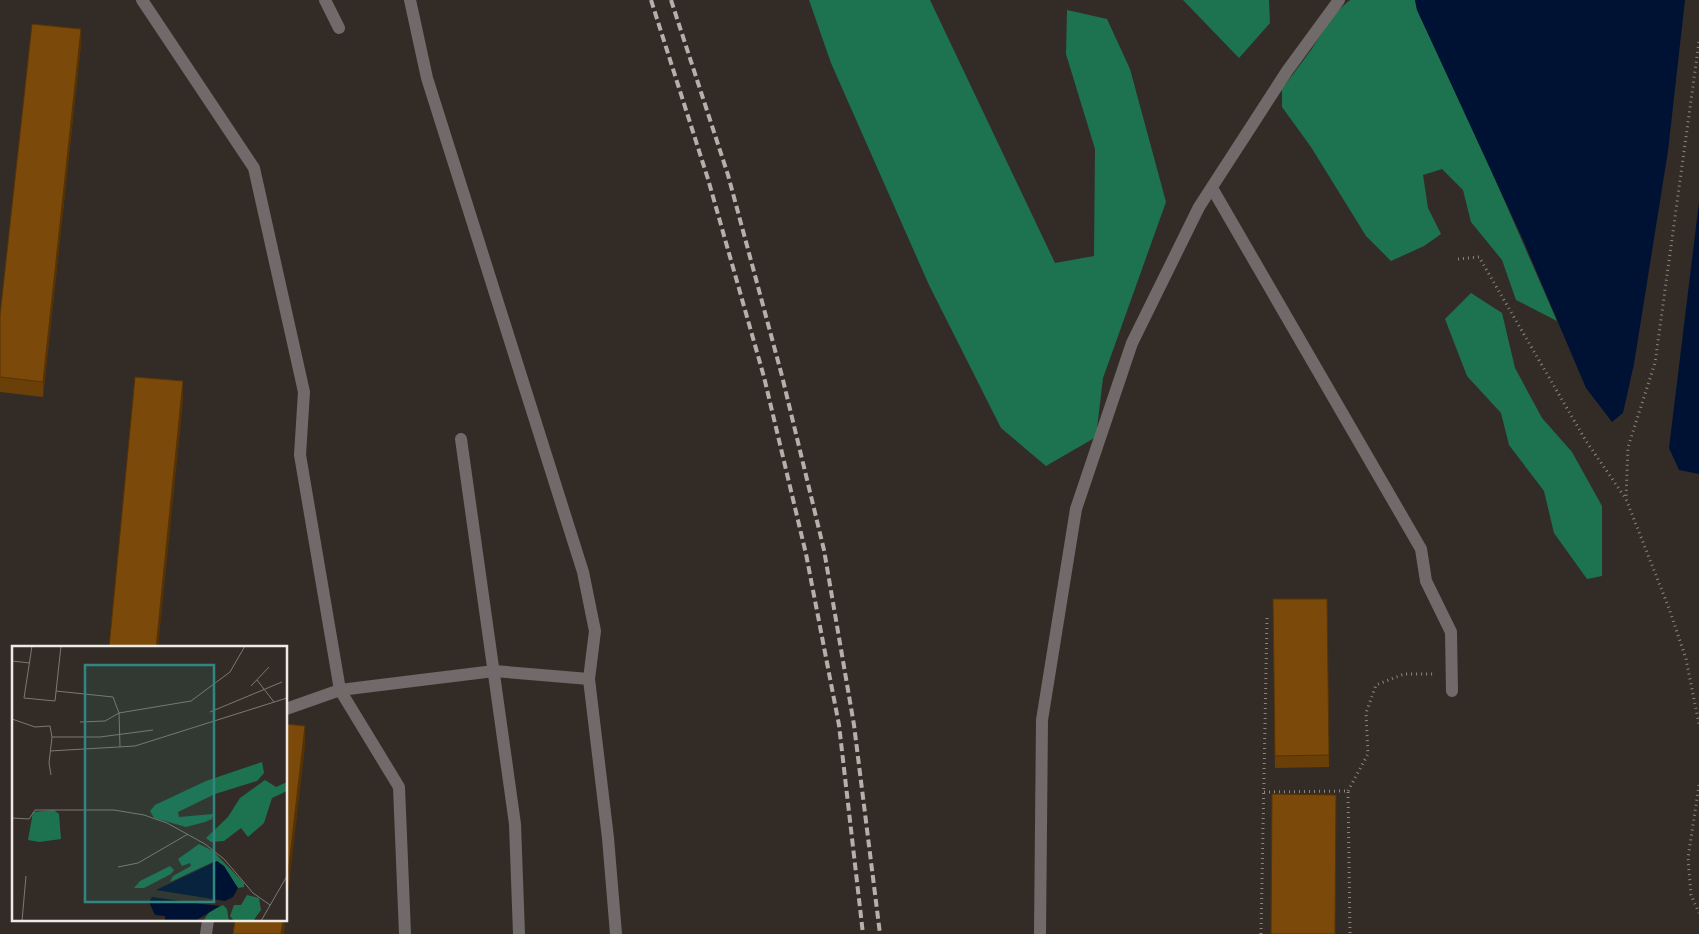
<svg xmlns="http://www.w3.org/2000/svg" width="1699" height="934" font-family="'Nunito Sans',sans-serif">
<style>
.forest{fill:#1d7350}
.water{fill:#001233}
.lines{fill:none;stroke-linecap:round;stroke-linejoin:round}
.path{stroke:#8c8681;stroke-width:3;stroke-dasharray:1 4;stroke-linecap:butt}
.minor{stroke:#706b6a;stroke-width:12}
.rail{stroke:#b5b0ab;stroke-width:4;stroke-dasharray:8 4;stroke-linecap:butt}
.wall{fill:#6a3f08}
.shaded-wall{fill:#563306}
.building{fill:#7b4909;stroke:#563306}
.inset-road{fill:none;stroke:#7e7872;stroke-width:1}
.view{fill:#308780;fill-opacity:0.15;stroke:#308780;stroke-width:2.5}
.inset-edge{fill:none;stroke:#eeeae5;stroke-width:2.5}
</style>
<rect width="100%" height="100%" fill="#332c26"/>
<g class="forest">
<path d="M809 0H930L1055 263 1094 256 1095 149 1066 54 1067 10 1107 19 1130 69 1166 202 1103 378 1096 437 1046 466 1001 428 929 285 831 63Z"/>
<path d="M1183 0H1269L1270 23 1239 58Z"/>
<path d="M1350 0H1415L1417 10 1474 131 1557 321 1516 300 1502 260 1471 222 1463 190 1442 169 1423 175 1428 208 1441 234 1424 246 1391 261 1366 236 1311 147 1282 107V89L1311 50 1335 13Z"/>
<path d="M1471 293 1502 313 1515 368 1542 418 1572 452 1602 506V576L1587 579 1554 533 1544 491 1509 445 1501 413 1467 376 1445 319Z"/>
</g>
<g class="water">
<path d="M1415 0H1685L1668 151 1634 364 1623 413 1612 422 1586 388 1523 240 1417 10Z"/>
<path d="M1699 202V474L1679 470 1669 448Z"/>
</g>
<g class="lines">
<g class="path">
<path d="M1699 42 1655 363 1628 447 1626 499 1670 611 1686 659 1699 724"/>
<path d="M1458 259 1479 257 1586 441 1626 499"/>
<path d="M1699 785 1688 858 1691 895 1699 913"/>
<path d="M1348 791 1368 754 1366 713 1376 685 1404 674H1434"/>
<path d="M1264 792 1348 791 1350 934"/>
<path d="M1261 934 1267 618"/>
</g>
<g class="minor">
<path d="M142 0 254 168 304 392 300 455 340 690 399 787 405 934"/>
<path d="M325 0 339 28"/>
<path d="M410 0 427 78 583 572 595 631 589 679 608 838 616 934"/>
<path d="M1212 188 1421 549 1426 581 1451 632 1452 691"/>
<path d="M461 439 515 824 519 934"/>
<path d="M286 709 340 690 494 671 589 679"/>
<path d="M206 934 208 920"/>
<path d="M1040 934 1042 720 1076 509 1132 343 1199 207 1287 71 1339 0"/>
</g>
<g class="rail">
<path d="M651 0 708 179 764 377 806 554 839 725 863 934"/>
<path d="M671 0 728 175 782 376 824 550 854 725 880 934"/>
</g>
</g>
<g class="wall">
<path d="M81 44 43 397 0 392V315Z"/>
<path d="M1273 599H1327L1329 767 1275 768Z"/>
</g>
<g class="shaded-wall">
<path d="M81 29V44L43 397V382Z"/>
<path d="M183 381V402L158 648H156Z"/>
<path d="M305 726V747L286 911V891Z"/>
<path d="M283 920H285L284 934H281Z"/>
</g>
<g class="building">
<path d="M32 24 81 29 43 382 0 377V315Z"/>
<path d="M135 377 183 381 156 648H109Z"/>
<path d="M1273 599H1327L1329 755 1275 756Z"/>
<path d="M286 724 305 726 286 891Z"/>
<path d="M1272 794 1336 795 1335 934H1271Z"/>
<path d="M235 920H283L281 934H233Z"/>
</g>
<g transform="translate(12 646)">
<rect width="275" height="275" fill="#332c26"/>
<path d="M250 116 252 127 245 135 203 148 166 166 167 171 201 168 200 173 193 176 174 181 142 172 138 165 143 159 194 135ZM253 134 264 141 275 136V145L260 152 252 177 236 191 229 182 212 195 199 196 194 192 216 171 228 152ZM42 164 47 168 49 193 27 196 16 194 21 166ZM187 198 201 205 232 237V241L226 242 201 216 158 236 161 230 179 220 178 217 170 220 166 213ZM158 220 162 224 159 228 132 242H122L128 235ZM235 249 247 252 249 264 241 275H222L218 270 222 259H229ZM211 259 215 263 217 275H191L198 265Z" fill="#1d7350"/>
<path d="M205 215 212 220 226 242 221 251 213 255 144 244ZM140 251 190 258 208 260 183 275H153V270L143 269 137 256Z" fill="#001233"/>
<path class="inset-road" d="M20 0 12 52 43 55 49 0M0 15 18 17M245 34 262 56M239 40 257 21M44 45 101 51 107 67 108 101M198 66 270 36M0 73 23 81 38 80 40 91H88L141 84M68 76 93 75 107 67 179 55 218 26 233 0M38 105 123 100 275 52M39 129 37 117 40 91M0 172 17 173 23 164H102L132 169 155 177 193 198 212 213 241 247 258 259M106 221 126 217 176 188M10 275 14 230M249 275 275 230"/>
<path class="view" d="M73 19H202V256H73Z"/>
<rect width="275" height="275" class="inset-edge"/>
</g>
</svg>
